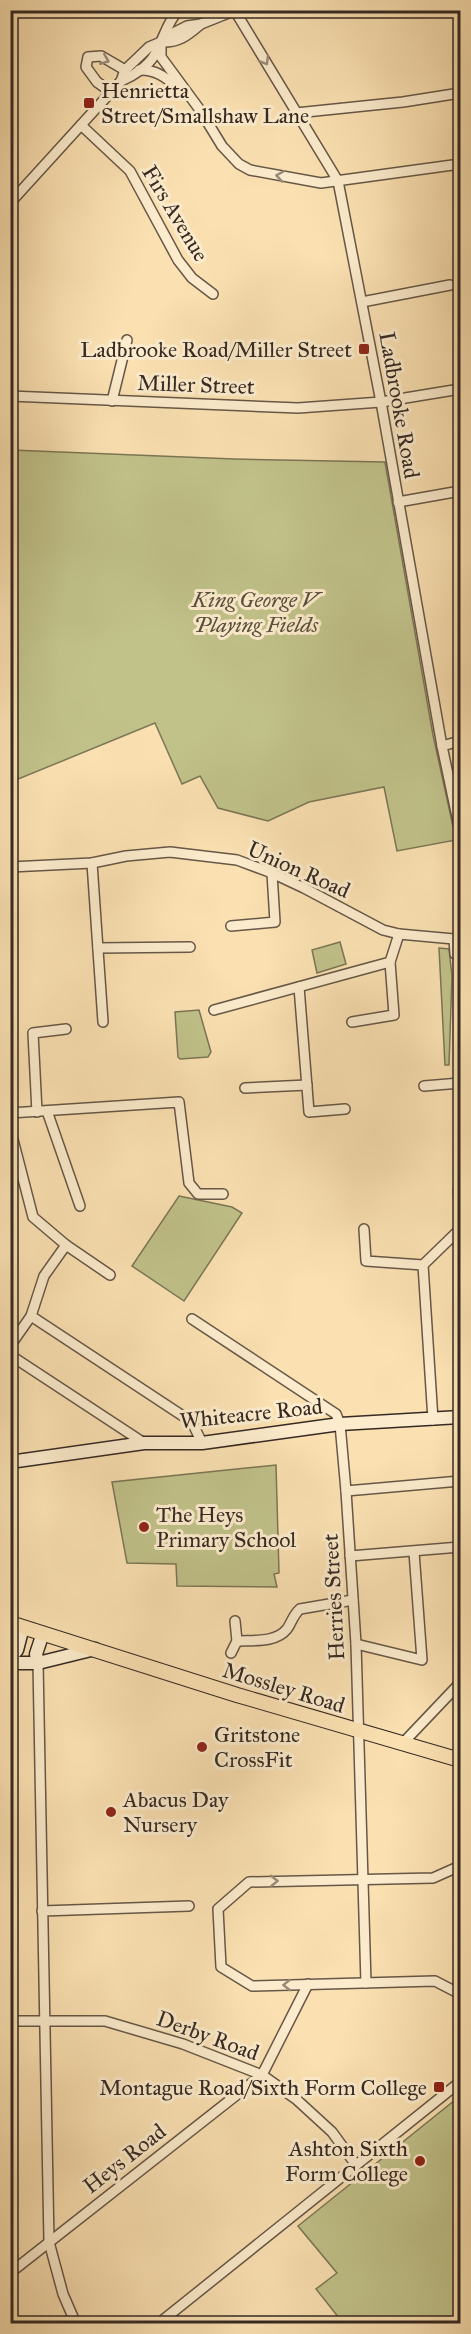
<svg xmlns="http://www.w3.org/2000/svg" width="471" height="2334" font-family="'IM FELL Great Primer',serif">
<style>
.green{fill:#c1c28a;stroke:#7b7656;stroke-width:1.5}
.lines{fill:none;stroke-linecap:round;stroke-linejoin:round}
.minor-casing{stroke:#665747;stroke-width:12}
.secondary-casing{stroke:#352923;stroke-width:15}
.primary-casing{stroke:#352923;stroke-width:16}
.minor{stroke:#fceccd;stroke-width:9}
.secondary{stroke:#fceccd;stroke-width:12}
.primary{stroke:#fbe1b2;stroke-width:14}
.oneway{stroke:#988a78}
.poi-dot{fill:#8f2418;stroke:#fceccd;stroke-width:2}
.labels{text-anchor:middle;stroke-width:6;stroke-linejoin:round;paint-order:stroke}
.poi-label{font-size:22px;fill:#352923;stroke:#fceccd;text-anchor:start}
.street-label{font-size:22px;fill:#352923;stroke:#fceccd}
.park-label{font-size:22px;font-style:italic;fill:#584f3d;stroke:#fceccd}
</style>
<rect width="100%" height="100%" fill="#fbe1b2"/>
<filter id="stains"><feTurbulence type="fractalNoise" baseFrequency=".00333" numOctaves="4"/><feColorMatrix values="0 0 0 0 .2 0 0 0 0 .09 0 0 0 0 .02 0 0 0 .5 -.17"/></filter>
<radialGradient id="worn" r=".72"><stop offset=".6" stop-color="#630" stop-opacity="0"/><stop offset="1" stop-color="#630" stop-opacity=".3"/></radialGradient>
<g class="green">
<path d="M11 450 234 459 385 462 433 735 456 840 397 851 384 787 309 802 268 821 218 808 200 776 182 784 155 723 11 782Z"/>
<path d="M340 942 346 964 317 973 312 950Z"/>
<path d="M439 948 449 949 452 976 449 1065H445Z"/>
<path d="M199 1010 211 1052 208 1057 180 1059 178 1057 175 1012Z"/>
<path d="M453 1189 460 1194V1216L455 1222Z"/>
<path d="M179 1196 232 1207 242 1213 184 1301 132 1266Z"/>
<path d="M276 1465 279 1573 274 1574 277 1587 177 1586 176 1564 127 1563 112 1482Z"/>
<path d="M460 2096V2323H343L316 2289 337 2273 298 2226Z"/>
</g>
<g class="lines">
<defs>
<g id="minor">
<path d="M235 11 338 181 381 402 442 746 460 831"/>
<path d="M161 42V57L200 110 222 146 239 164 250 170 321 183 460 164"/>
<path d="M161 42C179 43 188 35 201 24"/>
<path d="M139 70C160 69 170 82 185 93"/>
<path d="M121 81C133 76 149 66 155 54 163 40 167 23 178 10"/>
<path d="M111 92 97 82 86 67 88 57 101 56 125 70"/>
<path d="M296 113 403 102 460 93"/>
<path d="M81 125 130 171 178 260 192 278 213 294"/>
<path d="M10 203 121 81 125 70 149 47 161 42 171 34 187 26 201 24 236 10"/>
<path d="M362 302 450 285"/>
<path d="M10 396 298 408 381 402 460 389"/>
<path d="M112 401 127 340"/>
<path d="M398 502 460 491"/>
<path d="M442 746 460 741"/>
<path d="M92 863 103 1022"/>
<path d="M10 867 92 863 126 856 170 852 237 860 272 873 304 888 383 930 399 934 454 939 460 937"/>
<path d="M231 926 275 922 272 873"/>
<path d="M454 939 455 954"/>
<path d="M98 948 190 947"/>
<path d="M299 987 309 1112 345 1109"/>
<path d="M214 1010 390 962 399 934"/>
<path d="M352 1022 394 1015 390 962"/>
<path d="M424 1086 460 1083"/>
<path d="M245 1088 307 1085"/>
<path d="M47 1111 80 1206"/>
<path d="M37 1112 33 1033 66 1029"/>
<path d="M10 1113 179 1102 189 1183 198 1194H223"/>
<path d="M10 1128 33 1217 66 1245 110 1275"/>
<path d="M364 1229 366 1261 423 1265 433 1420"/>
<path d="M423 1265 460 1229"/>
<path d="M31 1316 192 1422 202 1443"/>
<path d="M192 1319 336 1414 340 1424 346 1491 356 1644 366 1983"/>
<path d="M10 1346 31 1316 44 1276 66 1245"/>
<path d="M10 1355 144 1443"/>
<path d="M346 1491 460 1481"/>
<path d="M350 1556 460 1547"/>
<path d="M235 1621 237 1641C253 1640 276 1643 287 1629 292 1622 293 1615 300 1609L353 1600"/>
<path d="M356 1644 422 1660 414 1552"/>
<path d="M231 1653 237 1641"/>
<path d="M38 1663 49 2242 63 2294 76 2324"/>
<path d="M403 1743 460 1683"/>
<path d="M460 1866 433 1878 249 1882 218 1909 221 1967 252 1986 435 1981 460 1994"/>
<path d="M42 1911 189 1906"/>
<path d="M10 2021H105L183 2044 262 2075 296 2099 332 2132 356 2165"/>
<path d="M10 2273 262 2075 308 1984"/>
<path d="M158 2324 460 2082"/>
</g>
<g id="secondary">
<path d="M10 1462 144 1443H202L340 1424 460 1417"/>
<path d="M10 1658 17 1650 23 1627"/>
<path d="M10 1663H38L95 1649"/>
<path d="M38 1663 36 1654 43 1633"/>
</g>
<path id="primary" d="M10 1623 237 1695 460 1760"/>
</defs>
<use href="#minor" class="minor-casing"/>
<use href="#secondary" class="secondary-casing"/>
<use href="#primary" class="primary-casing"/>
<use href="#minor" class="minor"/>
<use href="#secondary" class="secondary"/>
<use href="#primary" class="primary"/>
</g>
<defs><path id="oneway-chevron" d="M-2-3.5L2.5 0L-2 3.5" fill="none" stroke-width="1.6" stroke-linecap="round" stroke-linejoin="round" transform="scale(1.5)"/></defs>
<g class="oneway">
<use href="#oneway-chevron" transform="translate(105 60) rotate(22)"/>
<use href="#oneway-chevron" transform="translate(265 61) rotate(59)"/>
<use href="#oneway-chevron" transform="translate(280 176) rotate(-171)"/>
<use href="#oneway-chevron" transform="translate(274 1881) rotate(-1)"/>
<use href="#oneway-chevron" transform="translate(287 1985) rotate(179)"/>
</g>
<g class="poi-dot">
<rect x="83" y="97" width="12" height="12" rx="3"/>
<rect x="358" y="343" width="12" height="12" rx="3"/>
<circle cx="144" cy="1527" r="6"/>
<circle cx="202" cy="1747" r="6"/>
<circle cx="111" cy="1812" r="6"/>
<rect x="433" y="2081" width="12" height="12" rx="3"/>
<circle cx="420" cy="2161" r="6"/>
</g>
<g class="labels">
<g class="poi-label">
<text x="101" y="98">Henrietta<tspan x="101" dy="25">Street/Smallshaw Lane</tspan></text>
<text x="352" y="357" text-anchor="end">Ladbrooke Road/Miller Street</text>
<text x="156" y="1522">The Heys<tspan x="156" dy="25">Primary School</tspan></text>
<text x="214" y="1742">Gritstone<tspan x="214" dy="25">CrossFit</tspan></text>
<text x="123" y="1807">Abacus Day<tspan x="123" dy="25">Nursery</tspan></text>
<text x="427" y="2095" text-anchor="end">Montague Road/Sixth Form College</text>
<text x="408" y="2156" text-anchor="end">Ashton Sixth<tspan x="408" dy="25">Form College</tspan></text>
</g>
<g class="street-label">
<text transform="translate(176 213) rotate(59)" y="8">Firs Avenue</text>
<text transform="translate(196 384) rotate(2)" y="8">Miller Street</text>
<text transform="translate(400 405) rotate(80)" y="8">Ladbrooke Road</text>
<text transform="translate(299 869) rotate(24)" y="8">Union Road</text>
<text transform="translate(251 1413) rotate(-6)" y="8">Whiteacre Road</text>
<text transform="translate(333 1597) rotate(-93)" y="8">Herries Street</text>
<text transform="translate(284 1687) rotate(17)" y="8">Mossley Road</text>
<text transform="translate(208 2035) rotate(20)" y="8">Derby Road</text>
<text transform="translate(124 2158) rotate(-38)" y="8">Heys Road</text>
</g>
<g class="park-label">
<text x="256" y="607">King George V<tspan x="256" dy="25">Playing Fields</tspan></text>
</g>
</g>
<rect width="471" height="2334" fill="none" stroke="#fbe1b2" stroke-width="36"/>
<rect x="12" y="12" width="447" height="2310" fill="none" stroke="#352923" stroke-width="3"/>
<rect x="18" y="18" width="435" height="2298" fill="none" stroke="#352923" stroke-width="1.5"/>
<rect width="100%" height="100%" filter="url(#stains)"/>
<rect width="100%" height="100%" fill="url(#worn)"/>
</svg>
